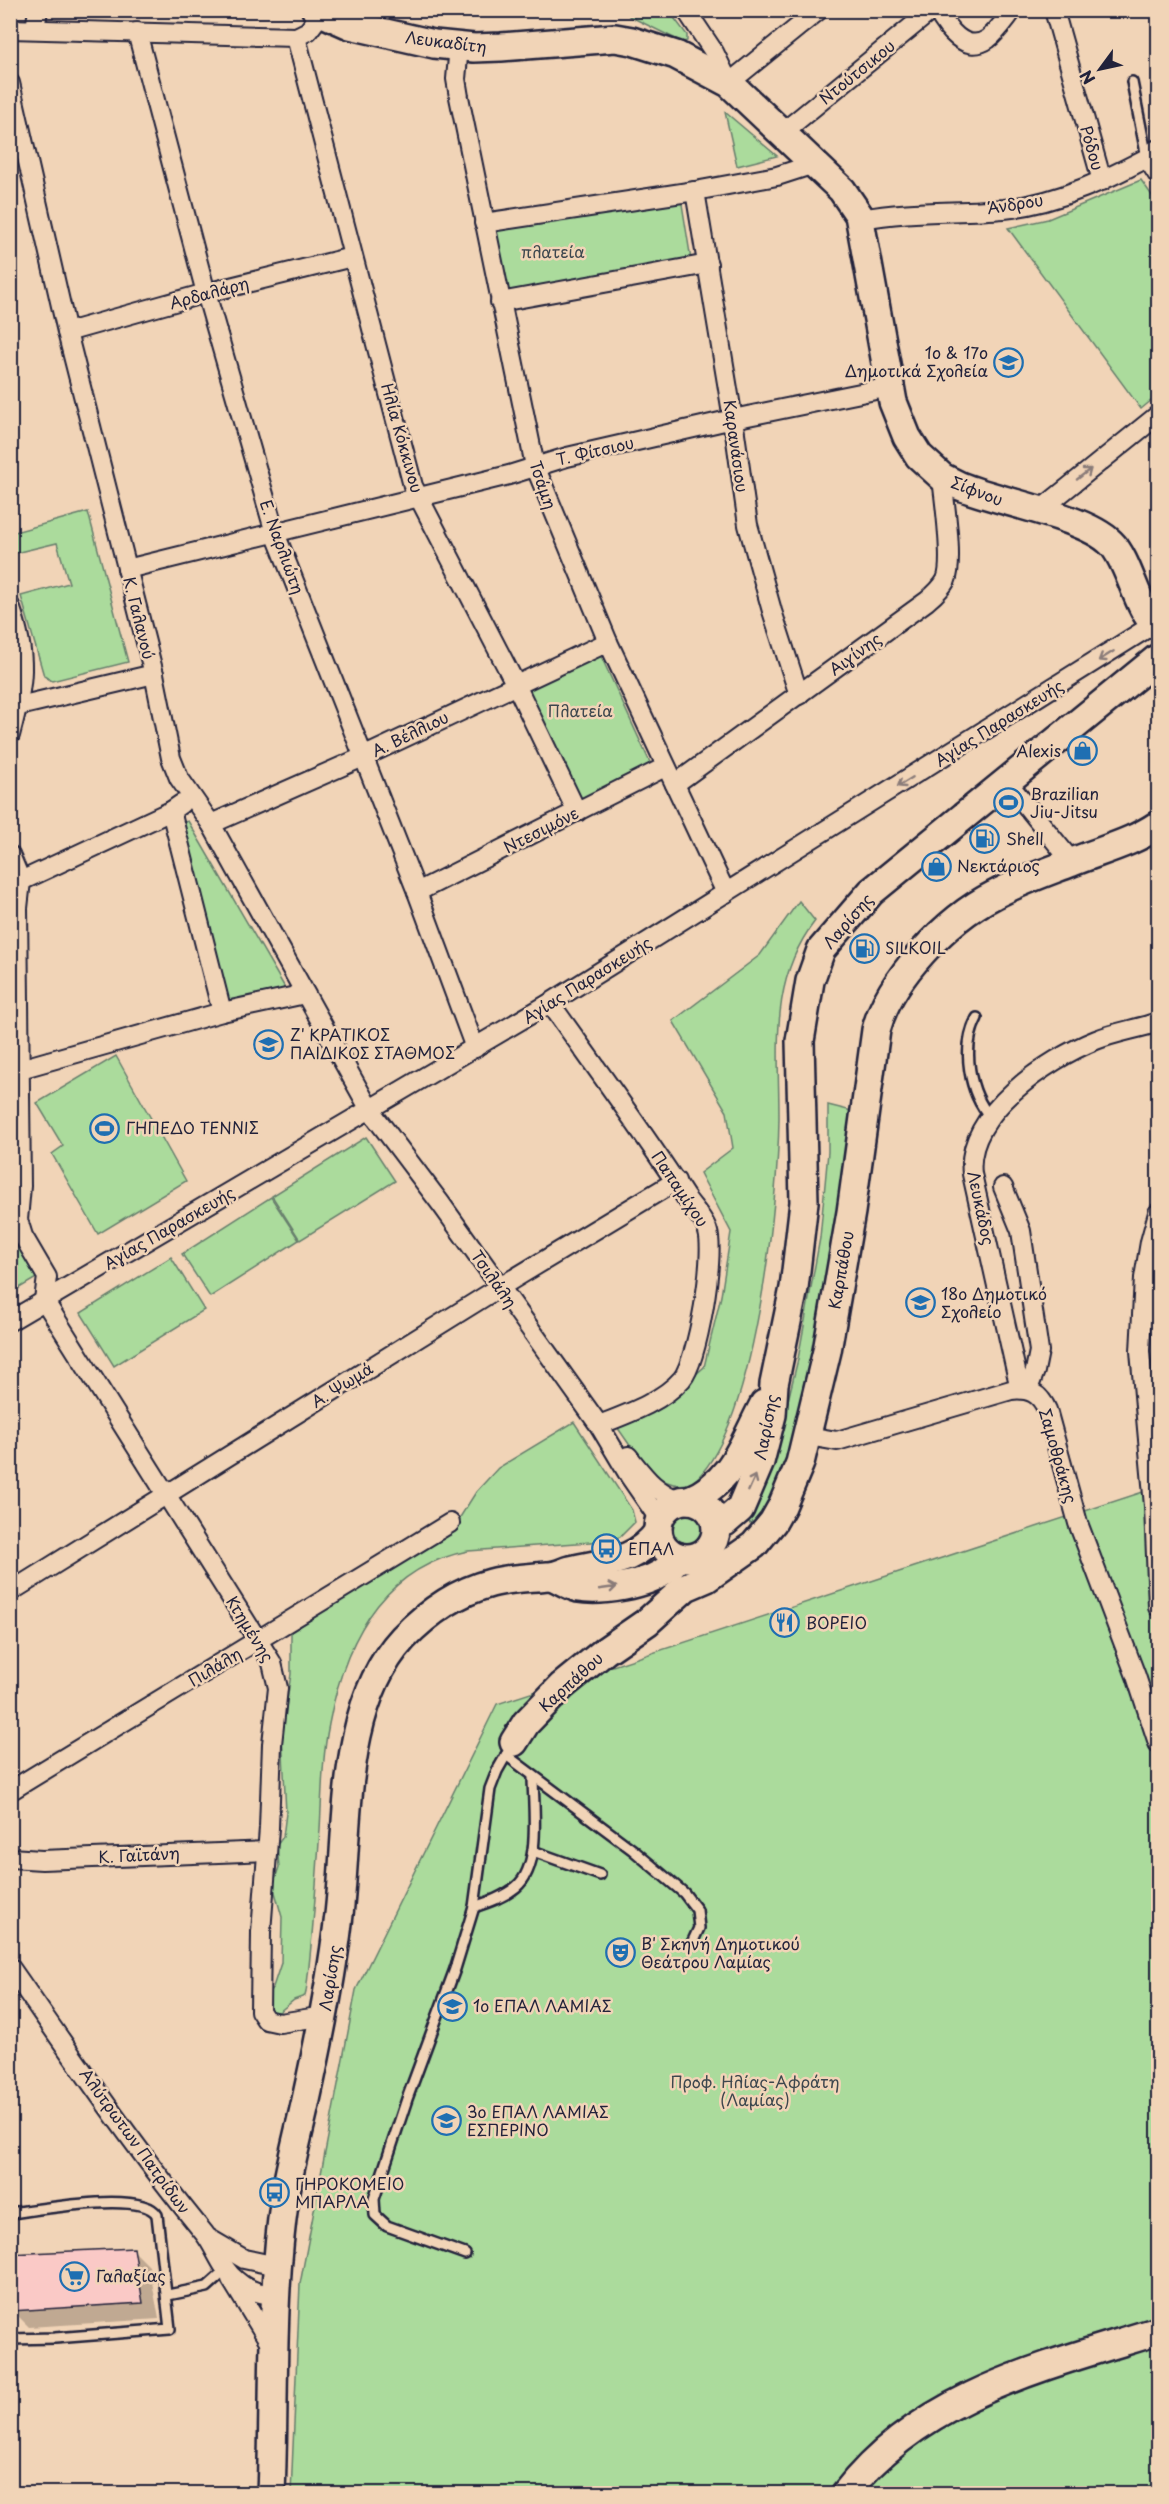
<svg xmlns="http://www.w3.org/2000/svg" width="1169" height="2504" font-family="'Playpen Sans',sans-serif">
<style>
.green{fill:#abdb9c;stroke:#667e6c;stroke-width:1.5}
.shadow{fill:#0003}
.building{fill:#fac9c6;stroke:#22223b;stroke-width:1.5}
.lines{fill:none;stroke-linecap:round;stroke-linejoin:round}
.lane-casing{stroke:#22223b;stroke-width:14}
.street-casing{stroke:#22223b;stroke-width:22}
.secondary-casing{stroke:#22223b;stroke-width:32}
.lane{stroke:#f1d4b7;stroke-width:9}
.street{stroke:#f1d4b7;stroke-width:18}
.secondary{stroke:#f1d4b7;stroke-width:27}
.oneway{stroke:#8a7b79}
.labels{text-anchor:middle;stroke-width:5;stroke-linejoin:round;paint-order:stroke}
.street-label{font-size:16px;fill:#22223b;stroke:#f1d4b7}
.park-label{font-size:16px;fill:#3d474e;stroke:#f1d4b7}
.poi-label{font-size:16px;fill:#22223b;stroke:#f1d4b7;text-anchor:start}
</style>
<rect width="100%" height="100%" fill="#f1d4b7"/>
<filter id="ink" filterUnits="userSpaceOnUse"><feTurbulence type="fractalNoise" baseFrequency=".0167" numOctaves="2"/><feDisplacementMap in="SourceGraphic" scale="12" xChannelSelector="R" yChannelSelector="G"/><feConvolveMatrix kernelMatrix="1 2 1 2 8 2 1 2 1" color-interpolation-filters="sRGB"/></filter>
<g filter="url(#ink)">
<g class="green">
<path d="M635 11H669L687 35V41L682 42 629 16Z"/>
<path d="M725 112 777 156 737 166Z"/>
<path d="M1141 180 1158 204V395L1141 409 1008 228 1048 219Z"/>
<path d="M681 198 691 260 508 292 495 229Z"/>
<path d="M88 512 128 662 52 681 44 676 21 596 69 583 57 543 11 554V533Z"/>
<path d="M600 654 653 769 577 803 523 689Z"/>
<path d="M188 821 284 986 283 993 237 1005 224 996 180 823Z"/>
<path d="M799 901 815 921C769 981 779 1047 779 1118 778 1200 756 1430 692 1483 656 1494 635 1451 617 1427L666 1401 704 1367 721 1296 731 1232 700 1173 733 1148 727 1112 673 1021 760 955Z"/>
<path d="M116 1056 186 1181 98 1234 52 1154 63 1146 37 1103Z"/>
<path d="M828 1105 852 1111C844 1169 801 1512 750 1523L747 1521 776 1450 798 1359 820 1238 828 1152Z"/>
<path d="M366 1137 395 1181 300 1240 272 1196Z"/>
<path d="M271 1197 299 1240 210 1297 182 1254Z"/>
<path d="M16 1236 38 1277 11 1293V1241Z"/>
<path d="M171 1257 204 1310 114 1366 81 1313Z"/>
<path d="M574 1422 632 1510 635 1522 620 1537 604 1541 468 1551C381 1568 344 1644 329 1724 322 1758 322 1794 320 1829 316 1883 313 1938 306 1992L305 1996 294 2000 279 2012 271 2011 265 2006V1998L273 1987 281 1963 282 1917 273 1885 279 1867 277 1845 283 1837 286 1813 282 1734 291 1674V1632L452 1530 476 1492 498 1468Z"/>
<path d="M1158 1487V2493L291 2494 300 2284 356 1990 497 1704Z"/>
<circle cx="687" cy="1529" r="21"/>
</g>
<path class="shadow" d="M133 2250 149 2266 159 2319 29 2327 13 2311Z"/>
<path class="building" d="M134 2248 143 2303 11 2311 10 2254Z"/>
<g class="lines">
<defs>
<g id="lane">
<path d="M1132 82 1147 158"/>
<path d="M977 1018C961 1048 969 1093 991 1118"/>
<path d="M506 1755 633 1850 684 1893 697 1910 699 1928 692 1943"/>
<path d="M533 1851 600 1875"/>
<path d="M474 1907C489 1902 504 1897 516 1887 542 1866 533 1807 533 1776"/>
<path d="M10 2213C38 2210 143 2190 157 2215L170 2329 55 2338 10 2339"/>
<path d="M465 2254 387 2226 375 2215 374 2199 407 2099 455 1969 474 1907 490 1789 497 1771 513 1743"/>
<path d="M168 2295 207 2287 226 2270"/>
</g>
<g id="street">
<path d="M686 10 714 52 729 83 819 10"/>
<path d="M937 10C946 27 965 55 988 39 997 32 1005 20 1013 10"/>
<path d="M1054 10 1102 181"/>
<path d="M10 29 296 37 308 31 321 14"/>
<path d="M35 29 38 10"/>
<path d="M137 32 206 293 275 533 417 892 475 1048"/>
<path d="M296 37 413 486 516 685 577 812"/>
<path d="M459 46 456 79 459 97 535 466 608 642 726 893"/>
<path d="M10 83 67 332 154 674 171 758 179 778 211 824 370 1110 441 1204 599 1425 630 1477 659 1519"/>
<path d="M782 133 932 10"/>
<path d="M1155 150 1147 158 1158 175"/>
<path d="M695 191 733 419 748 525 772 611 799 695"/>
<path d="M862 219C908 210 957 213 1004 209 1059 203 1110 178 1158 152"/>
<path d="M484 223 695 191 777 176 814 164"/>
<path d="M500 302 708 264"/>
<path d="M67 332 206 293 352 257"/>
<path d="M1039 511 1158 415"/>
<path d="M127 569 509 475 567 457 733 419 890 387"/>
<path d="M10 606C28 657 24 684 10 735"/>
<path d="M19 706 154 674"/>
<path d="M1007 782 1072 862"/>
<path d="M675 784 927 601C934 595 942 588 946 580 954 562 944 499 942 477"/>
<path d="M211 824 363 757 608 642"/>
<path d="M10 855 21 881 18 908 21 1186 18 1220 23 1236 47 1277 44 1300 272 1663 278 1688 272 1744 269 1828 261 1932 260 2011 266 2020 280 2023 324 2016"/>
<path d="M21 881 171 811 181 804"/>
<path d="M417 892 665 767"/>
<path d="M550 1003C596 1068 643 1131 686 1198 693 1208 705 1220 708 1232 715 1257 698 1359 682 1379 662 1402 627 1414 599 1425"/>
<path d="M222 1012 305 994"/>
<path d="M20 1069 222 1012 171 811"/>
<path d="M1003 1187 1021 1231 1039 1351 1035 1371 1028 1389"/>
<path d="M1158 1213 1150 1242 1144 1278 1140 1351 1154 1506 1158 1607"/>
<path d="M10 1321 550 1003 1154 624"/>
<path d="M1020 1389 972 1174C965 1114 1048 1059 1096 1040 1116 1032 1138 1029 1158 1022"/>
<path d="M808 1436 837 1441 1011 1390C1029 1388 1040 1393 1047 1410L1078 1523 1136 1676 1158 1743"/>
<path d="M628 1456C645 1477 654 1491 680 1501"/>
<path d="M10 1592 500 1287 676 1181"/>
<path d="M10 1791 450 1523"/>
<path d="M10 1858 42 1860 267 1851"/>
<path d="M10 1967C73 2057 134 2148 204 2233 216 2248 221 2269 237 2281 248 2291 260 2294 274 2295"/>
<path d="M210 2239 244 2259 277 2266"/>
<path d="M231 2279 272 2346"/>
</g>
<g id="secondary">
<path d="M316 10 350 25 434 44 474 48 501 47 615 38 632 41 676 55 729 83 842 190 859 215 893 402 907 437 919 456 942 477 960 486C999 502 1084 516 1111 543 1130 561 1138 615 1158 626"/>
<path d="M689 1500C733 1482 743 1443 764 1404"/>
<circle cx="687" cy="1529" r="29"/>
<path d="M716 1526 725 1522 740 1509 760 1462 772 1415 774 1384 794 1288 804 1202 800 1041 810 981 821 950 871 892 1158 658"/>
<path d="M552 1576C560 1580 570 1586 578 1588 601 1592 647 1585 666 1570 670 1567 675 1561 679 1557"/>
<path d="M514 1742 526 1723 562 1686 605 1651 647 1622 686 1587 707 1578 754 1545 773 1522 782 1506 800 1463 827 1351 851 1212 876 1030C889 979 947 919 994 895 1018 882 1044 873 1070 863 1099 851 1132 843 1158 825"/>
<path d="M271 2494C275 2394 270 2296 285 2197 290 2165 299 2132 306 2100 319 2041 331 1982 338 1923 350 1833 338 1708 403 1638 427 1613 457 1592 491 1583 509 1578 529 1578 548 1576 556 1576 563 1572 570 1570 606 1561 634 1564 658 1532"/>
<path d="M845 2494C921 2395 1045 2366 1158 2331"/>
</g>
</defs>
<use href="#lane" class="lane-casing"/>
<use href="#street" class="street-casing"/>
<use href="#secondary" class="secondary-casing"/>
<use href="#lane" class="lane"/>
<use href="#street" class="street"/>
<use href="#secondary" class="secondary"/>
</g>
<defs><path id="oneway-shaft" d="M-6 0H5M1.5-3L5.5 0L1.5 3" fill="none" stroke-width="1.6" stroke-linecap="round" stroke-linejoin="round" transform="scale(1.5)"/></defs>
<g class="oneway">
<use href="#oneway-shaft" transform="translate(1084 474) rotate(-38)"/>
<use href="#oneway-shaft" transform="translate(1106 656) rotate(148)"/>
<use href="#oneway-shaft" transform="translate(905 782) rotate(148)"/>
<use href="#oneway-shaft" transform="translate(752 1483) rotate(-66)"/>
<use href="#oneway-shaft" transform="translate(608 1588) rotate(-8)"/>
</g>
</g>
<defs>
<symbol id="school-ring" viewBox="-11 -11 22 22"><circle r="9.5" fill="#f1d4b7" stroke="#1f6fb2" stroke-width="1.5"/><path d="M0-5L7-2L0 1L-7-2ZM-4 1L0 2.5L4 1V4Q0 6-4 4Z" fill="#1f6fb2"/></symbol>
<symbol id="shop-ring" viewBox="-11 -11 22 22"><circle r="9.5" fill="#f1d4b7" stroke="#1f6fb2" stroke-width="1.5"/><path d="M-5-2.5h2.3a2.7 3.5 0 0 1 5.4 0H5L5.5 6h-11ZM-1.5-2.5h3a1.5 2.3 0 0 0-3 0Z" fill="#1f6fb2"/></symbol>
<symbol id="stadium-ring" viewBox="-11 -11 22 22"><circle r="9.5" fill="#f1d4b7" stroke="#1f6fb2" stroke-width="1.5"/><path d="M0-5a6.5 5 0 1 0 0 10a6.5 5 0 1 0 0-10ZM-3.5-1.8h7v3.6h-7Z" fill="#1f6fb2"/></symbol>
<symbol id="fuel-ring" viewBox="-11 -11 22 22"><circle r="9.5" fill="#f1d4b7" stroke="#1f6fb2" stroke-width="1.5"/><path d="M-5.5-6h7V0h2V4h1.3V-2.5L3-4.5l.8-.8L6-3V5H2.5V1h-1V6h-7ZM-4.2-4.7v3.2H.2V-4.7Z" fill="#1f6fb2"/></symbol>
<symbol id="bus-ring" viewBox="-11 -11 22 22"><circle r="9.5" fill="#f1d4b7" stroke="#1f6fb2" stroke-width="1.5"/><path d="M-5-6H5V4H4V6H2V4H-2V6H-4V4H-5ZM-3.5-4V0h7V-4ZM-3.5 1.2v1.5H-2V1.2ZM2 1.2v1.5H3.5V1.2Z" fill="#1f6fb2"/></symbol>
<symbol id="restaurant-ring" viewBox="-11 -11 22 22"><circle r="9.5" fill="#f1d4b7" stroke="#1f6fb2" stroke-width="1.5"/><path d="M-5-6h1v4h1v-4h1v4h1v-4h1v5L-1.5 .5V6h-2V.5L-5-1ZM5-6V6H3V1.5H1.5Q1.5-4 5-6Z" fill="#1f6fb2"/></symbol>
<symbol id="theatre-ring" viewBox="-11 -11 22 22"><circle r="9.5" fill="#f1d4b7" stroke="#1f6fb2" stroke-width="1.5"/><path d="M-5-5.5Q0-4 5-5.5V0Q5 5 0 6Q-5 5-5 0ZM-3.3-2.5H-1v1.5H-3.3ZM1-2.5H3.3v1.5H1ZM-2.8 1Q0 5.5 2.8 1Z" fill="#1f6fb2"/></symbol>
<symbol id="supermarket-ring" viewBox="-11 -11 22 22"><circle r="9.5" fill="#f1d4b7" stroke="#1f6fb2" stroke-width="1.5"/><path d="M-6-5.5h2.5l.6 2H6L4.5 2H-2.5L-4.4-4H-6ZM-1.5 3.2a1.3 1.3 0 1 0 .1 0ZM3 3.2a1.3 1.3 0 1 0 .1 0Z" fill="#1f6fb2"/></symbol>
</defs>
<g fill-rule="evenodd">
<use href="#school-ring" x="992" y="346" width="33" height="33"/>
<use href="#shop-ring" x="1066" y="734" width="33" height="33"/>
<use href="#stadium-ring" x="992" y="786" width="33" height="33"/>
<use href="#fuel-ring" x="968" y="822" width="33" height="33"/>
<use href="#shop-ring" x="920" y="850" width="33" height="33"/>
<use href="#fuel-ring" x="848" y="932" width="33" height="33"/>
<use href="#school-ring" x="252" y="1028" width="33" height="33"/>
<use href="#stadium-ring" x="88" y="1112" width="33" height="33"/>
<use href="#school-ring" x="904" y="1286" width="33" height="33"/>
<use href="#bus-ring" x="590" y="1532" width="33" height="33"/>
<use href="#restaurant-ring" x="768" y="1606" width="33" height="33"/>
<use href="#theatre-ring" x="604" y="1936" width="33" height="33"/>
<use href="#school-ring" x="436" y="1990" width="33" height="33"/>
<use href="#school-ring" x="430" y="2104" width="33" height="33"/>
<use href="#bus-ring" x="258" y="2176" width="33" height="33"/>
<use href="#supermarket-ring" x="58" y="2260" width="33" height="33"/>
</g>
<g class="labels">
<g class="street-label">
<text transform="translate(446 42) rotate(7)" y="6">Λευκαδίτη</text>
<text transform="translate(857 72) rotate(-39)" y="6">Ντούτσικου</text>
<text transform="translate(1092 148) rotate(74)" y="6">Ρόδου</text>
<text transform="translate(1015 204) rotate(-9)" y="6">Άνδρου</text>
<text transform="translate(209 293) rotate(-15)" y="6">Αρδαλάρη</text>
<text transform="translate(402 438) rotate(74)" y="6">Ηλία Κόκκινου</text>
<text transform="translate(736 446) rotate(82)" y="6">Καρανάσιου</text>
<text transform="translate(595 451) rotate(-13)" y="6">Τ. Φίτσιου</text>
<text transform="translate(543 485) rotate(71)" y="6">Τσάμη</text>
<text transform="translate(977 491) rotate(21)" y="6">Σίφνου</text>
<text transform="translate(282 547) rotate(70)" y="6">Ε. Ναρλιώτη</text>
<text transform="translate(139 618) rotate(76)" y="6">Κ. Γαλανού</text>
<text transform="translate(855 654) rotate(-36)" y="6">Αιγίνης</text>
<text transform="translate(999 723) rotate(-32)" y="6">Αγίας Παρασκευής</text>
<text transform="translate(410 734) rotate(-26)" y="6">Α. Βέλλιου</text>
<text transform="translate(541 830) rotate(-27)" y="6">Ντεσιμόνε</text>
<text transform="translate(848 921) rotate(-49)" y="6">Λαρίσης</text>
<text transform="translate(587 980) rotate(-32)" y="6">Αγίας Παρασκευής</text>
<text transform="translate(680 1189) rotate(56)" y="6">Παπαμίχου</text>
<text transform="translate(981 1208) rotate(78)" y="6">Λευκάδος</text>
<text transform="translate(169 1228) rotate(-30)" y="6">Αγίας Παρασκευής</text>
<text transform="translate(841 1270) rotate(-80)" y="6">Καρπάθου</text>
<text transform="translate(494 1279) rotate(55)" y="6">Τσιλάλη</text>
<text transform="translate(342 1385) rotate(-32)" y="6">Α. Ψωμά</text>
<text transform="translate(766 1427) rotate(-79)" y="6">Λαρίσης</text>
<text transform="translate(1058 1456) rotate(74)" y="6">Σαμοθράκης</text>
<text transform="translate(250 1629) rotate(58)" y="6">Κτημένης</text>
<text transform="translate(215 1667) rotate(-31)" y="6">Πιλάλη</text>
<text transform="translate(571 1682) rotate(-42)" y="6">Καρπάθου</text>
<text transform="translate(139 1855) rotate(-3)" y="6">Κ. Γαϊτάνη</text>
<text transform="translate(330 1978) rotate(-81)" y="6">Λαρίσης</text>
<text transform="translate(135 2141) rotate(54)" y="6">Αλύτρωτων Πατρίδων</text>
</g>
<g class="park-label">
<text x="553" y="258">πλατεία</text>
<text x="580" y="717">Πλατεία</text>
<text x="755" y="2088">Προφ. Ηλίας-Αφράτη<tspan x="755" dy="18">(Λαμίας)</tspan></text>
</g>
<g class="poi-label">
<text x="988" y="359" text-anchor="end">1ο &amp; 17ο<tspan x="988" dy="18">Δημοτικά Σχολεία</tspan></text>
<text x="1061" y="757" text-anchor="end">Alexis</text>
<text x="1030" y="800">Brazilian<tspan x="1030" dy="18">Jiu-Jitsu</tspan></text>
<text x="1006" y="845">Shell</text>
<text x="957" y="872">Νεκτάριος</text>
<text x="885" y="954">SILKOIL</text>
<text x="290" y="1041">Ζ' ΚΡΑΤΙΚΟΣ<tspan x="290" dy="18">ΠΑΙΔΙΚΟΣ ΣΤΑΘΜΟΣ</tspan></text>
<text x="126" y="1134">ΓΗΠΕΔΟ ΤΕΝΝΙΣ</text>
<text x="941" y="1300">18ο Δημοτικό<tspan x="941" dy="18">Σχολείο</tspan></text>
<text x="628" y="1555">ΕΠΑΛ</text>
<text x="806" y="1629">ΒΟΡΕΙΟ</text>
<text x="641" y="1950">Β' Σκηνή Δημοτικού<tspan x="641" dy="18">Θεάτρου Λαμίας</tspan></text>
<text x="473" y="2012">1ο ΕΠΑΛ ΛΑΜΙΑΣ</text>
<text x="467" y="2118">3ο ΕΠΑΛ ΛΑΜΙΑΣ<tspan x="467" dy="18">ΕΣΠΕΡΙΝΟ</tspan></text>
<text x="295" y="2190">ΓΗΡΟΚΟΜΕΙΟ<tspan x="295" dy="18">ΜΠΑΡΛΑ</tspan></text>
<text x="96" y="2282">Γαλαξίας</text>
</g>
</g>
<rect width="1169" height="2504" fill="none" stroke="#f1d4b7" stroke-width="36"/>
<rect x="18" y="18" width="1133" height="2468" fill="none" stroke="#22223b" stroke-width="2" filter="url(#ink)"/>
<g transform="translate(1100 69) rotate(237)" stroke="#f1d4b7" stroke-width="4.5" paint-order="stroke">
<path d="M0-4.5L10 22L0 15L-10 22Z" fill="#22223b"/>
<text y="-9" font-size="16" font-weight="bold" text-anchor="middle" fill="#22223b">N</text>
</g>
</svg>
